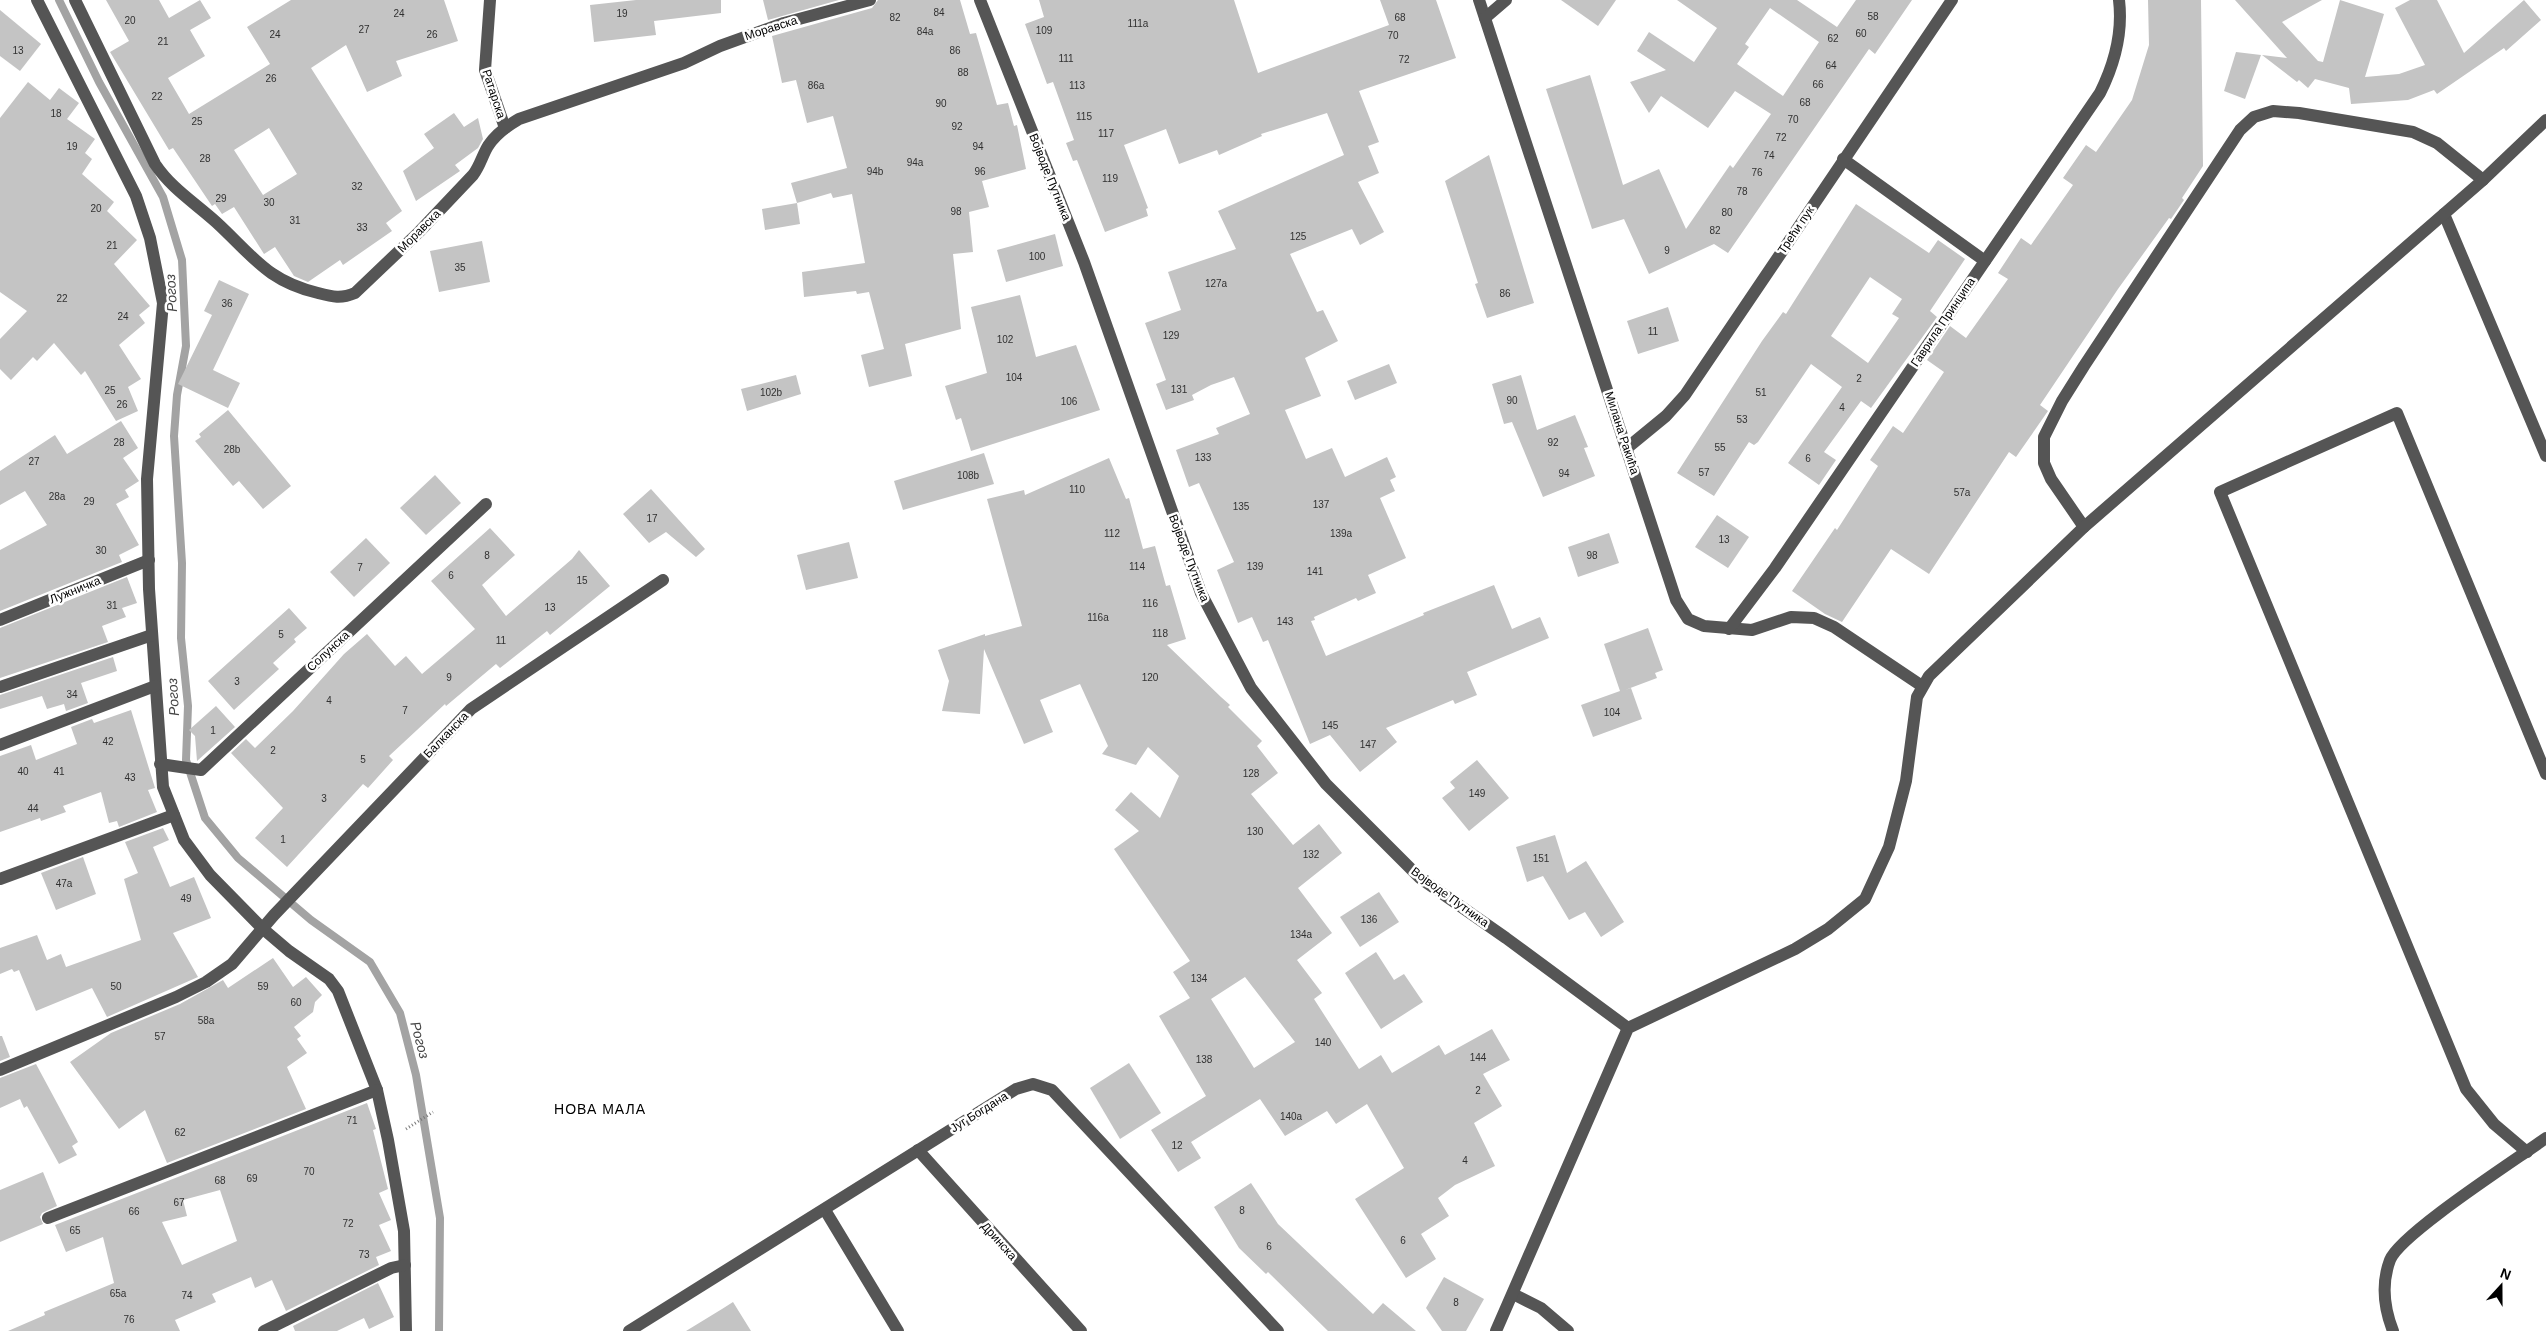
<svg xmlns="http://www.w3.org/2000/svg" width="2546" height="1331" font-family="Arial,sans-serif">
<style>
.lines{fill:none;stroke-linecap:round;stroke-linejoin:round}
.stream{stroke:#a3a3a3;stroke-width:8}
.building{fill:#c4c4c4;fill-rule:evenodd}
.path{stroke:#777;stroke-width:3;stroke-dasharray:1 2.5;stroke-linecap:butt}
.minor{stroke:#555;stroke-width:12}
.labels{text-anchor:middle;stroke-width:5;stroke-linejoin:round;paint-order:stroke}
.number-label{font-size:10px;fill:#313131}
.street-label{font-size:12px;fill:#000;stroke:#fff}
.water-label{font-size:14px;font-style:italic;fill:#444;stroke:#fff}
.neighbourhood-label{font-size:14px;letter-spacing:1px;fill:#000;stroke:#fff}
</style>
<rect width="100%" height="100%" fill="#fff"/>
<g class="lines">
<path class="stream" d="M59 0 99 82 163 197 182 260 186 346 177 395 174 436 182 563 181 638 188 706 186 760 205 818 238 858 311 920 370 962 400 1013 416 1075 440 1218 439 1331"/>
</g>
<g class="building">
<path d="M106 0H159L169 18 200 0 211 18 190 30 205 56 168 78 189 114 270 64 247 27 291 0H444L458 41 396 61 402 76 367 92 346 45 311 68 402 211 386 223 392 231 343 265 340 260 308 282 294 276 275 247 264 254 234 207 222 214 215 204 212 206 173 148 169 150 110 52 129 41ZM269 128 297 174 263 195 234 150Z"/>
<path d="M636 0H721V13L654 21 656 35 594 42 590 5Z"/>
<path d="M763 0H839L768 20Z"/>
<path d="M878 0H960L970 34 976 33 997 105 1008 103 1014 126 1017 125 1026 169 982 181 989 207 969 212 973 252 953 254 961 329 905 344 912 376 869 387 861 355 884 349 869 292 857 294 856 291 804 297 802 272 865 263 852 194 833 198 831 193 797 203 791 183 847 168 833 116 807 123 796 80 782 83 772 36 872 8Z"/>
<path d="M1039 0H1234L1258 73 1389 25 1380 0H1436L1456 58 1359 91 1379 142 1368 146 1379 173 1358 182 1384 232 1360 245 1352 229 1290 254 1317 312 1323 310 1338 341 1305 358 1321 396 1285 410 1306 459 1332 448 1345 477 1387 457 1396 477 1390 480 1395 491 1380 498 1406 558 1368 575 1376 593 1358 601 1356 598 1314 617 1315 620 1311 621 1326 656 1424 615 1423 613 1494 585 1512 629 1540 617 1549 638 1467 672 1477 695 1455 704 1453 700 1386 728 1397 742 1360 772 1330 735 1310 744 1268 640 1263 642 1252 617 1238 623 1217 570 1234 562 1199 483 1189 487 1176 450 1219 434 1216 428 1250 414 1234 377 1211 385 1192 395 1194 400 1166 410 1156 384 1166 380 1145 323 1181 310 1168 272 1236 249 1218 211 1344 155 1327 113 1261 134 1262 136 1219 155 1217 150 1179 164 1166 129 1124 145 1148 208 1146 209 1148 216 1105 232 1077 160 1073 161 1066 143 1074 140 1053 82 1047 84 1025 24 1044 17Z"/>
<path d="M1561 0H1616L1598 26Z"/>
<path d="M1677 0H1797L1837 27 1856 0H1912L1875 54 1869 49 1728 253 1714 244 1649 274 1624 219 1592 229 1546 89 1590 75 1623 185 1659 169 1686 229 1730 165 1733 168 1771 114 1735 91 1708 128 1661 96 1649 113 1630 82 1666 70 1637 51 1649 32 1694 62 1717 28ZM1770 8 1819 42 1783 96 1737 64 1749 47 1745 44Z"/>
<path d="M2148 0H2201L2203 166 2182 198 2184 200 2171 219 2169 218 2118 289 2040 405 2048 411 2016 457 2009 452 1929 574 1891 549 1842 622 1825 614 1792 591 1835 528 1837 530 1878 466 1870 460 1893 426 1903 433 1944 372 1927 360 1950 326 1966 338 2008 279 1998 273 2021 238 2031 245 2073 185 2063 178 2086 145 2096 152 2132 100 2149 45Z"/>
<path d="M2235 0H2322L2282 22 2318 61 2323 62 2340 0 2384 14 2365 77 2399 74 2425 65 2395 8 2410 0H2437L2464 53 2524 0 2541 20 2506 51 2504 48 2437 94 2434 90 2408 100 2351 104 2349 88 2315 79 2308 88 2299 80 2297 82 2262 55 2287 58Z"/>
<path d="M0 10 41 44 20 71 0 56Z"/>
<path d="M2236 52 2261 55 2245 99 2224 91Z"/>
<path d="M28 82 50 100 59 88 79 103 67 119 95 139 85 153 92 159 82 174 114 202 107 211 137 240 114 264 150 306 139 315 145 323 119 345 141 379 128 387 138 411 116 421 85 371 81 375 54 343 37 361 33 357 11 380 0 369V339L27 311 0 292V118Z"/>
<path d="M454 113 464 127 478 118 483 139 478 148 455 165 460 171 416 201 403 171 434 148 424 134Z"/>
<path d="M1489 155 1534 303 1487 318 1475 284 1478 283 1445 181Z"/>
<path d="M797 203 800 224 765 230 762 209Z"/>
<path d="M1856 204 1929 253 1938 240 1965 259 1930 311 1937 317 1871 408 1861 401 1824 452 1836 460 1819 485 1788 463 1842 387 1811 364 1758 442 1754 445 1749 442 1714 496 1677 473 1762 341 1783 312 1786 314ZM1870 277 1902 299 1892 314 1899 318 1868 363 1831 336Z"/>
<path d="M1055 234 1063 266 1006 282 997 250Z"/>
<path d="M482 241 490 282 439 292 430 251Z"/>
<path d="M219 280 249 294 213 370 240 383 228 408 178 384 212 315 204 311Z"/>
<path d="M1020 295 1036 357 1076 345 1100 410 971 451 961 418 956 420 945 386 987 373 971 307Z"/>
<path d="M1668 307 1679 341 1638 354 1627 321Z"/>
<path d="M1389 364 1397 383 1355 400 1347 381Z"/>
<path d="M796 375 801 394 747 411 741 389Z"/>
<path d="M1521 375 1537 430 1575 415 1588 447 1584 448 1595 476 1543 497 1512 422 1504 424 1492 384Z"/>
<path d="M228 410 291 486 263 509 239 481 233 486 195 441 201 437 199 434Z"/>
<path d="M121 421 138 448 123 458 139 481 125 490 129 497 116 504 139 545 119 555 122 562 0 611V550L47 525 25 491 0 505V471L55 435 67 454Z"/>
<path d="M984 453 994 484 903 510 894 481Z"/>
<path d="M1109 458 1126 499 1129 498 1143 549 1155 546 1166 586 1170 585 1186 639 1167 645 1221 697 1230 705 1228 707 1262 741 1257 746 1278 773 1251 794 1293 845 1319 824 1342 853 1298 888 1332 933 1297 960 1322 993 1314 999 1359 1069 1381 1055 1392 1073 1439 1045 1445 1055 1492 1029 1510 1060 1483 1074 1502 1106 1474 1123 1495 1166 1455 1185 1438 1198 1449 1216 1421 1234 1436 1259 1406 1278 1355 1199 1404 1168 1367 1104 1336 1124 1327 1111 1285 1136 1260 1099 1191 1142 1201 1158 1178 1172 1151 1130 1206 1096 1159 1016 1190 998 1173 972 1190 961 1114 849 1139 831 1115 810 1131 792 1160 818 1179 776 1148 747 1136 765 1102 754 1108 746 1080 684 1040 700 1053 732 1024 744 984 649 980 714 942 711 949 681 938 650 985 634V636L1022 626 987 499 1024 490 1025 495ZM1245 977 1295 1042 1254 1068 1211 999Z"/>
<path d="M435 475 461 503 426 535 400 508Z"/>
<path d="M651 489 705 549 696 557 666 532 649 543 623 514Z"/>
<path d="M1717 515 1749 537 1728 568 1695 547Z"/>
<path d="M490 528 515 555 482 585 506 616 572 559 579 550 610 586 550 635 547 631 500 668 496 664 446 706 445 704 389 756 393 760 368 788 363 784 287 867 255 838 283 808 231 753 246 739 255 748 293 711 344 654 367 634 395 666 406 656 422 674 475 629 431 581Z"/>
<path d="M1609 533 1619 563 1578 577 1568 547Z"/>
<path d="M366 538 390 563 354 597 330 572Z"/>
<path d="M849 542 858 578 806 590 797 555Z"/>
<path d="M127 577 137 603 122 608 126 617 102 626 108 642 0 678V628Z"/>
<path d="M289 608 307 628 294 639 296 642 273 663 279 669 234 710 208 681Z"/>
<path d="M1648 628 1663 670 1655 673 1657 678 1625 690 1631 688 1642 719 1593 737 1581 705 1620 691 1604 644Z"/>
<path d="M113 657 117 671 81 683 88 703 66 711 64 704 47 709 42 696 0 709V695Z"/>
<path d="M216 706 235 727 197 761 195 736 189 730Z"/>
<path d="M131 710 155 788 148 790 157 812 119 827 117 821 109 823 101 792 63 806 66 812 41 821 40 818 0 832V756L31 745 36 760 77 744 71 727 92 719 94 723Z"/>
<path d="M1477 760 1509 798 1469 831 1442 798 1455 788 1450 782Z"/>
<path d="M163 828 169 840 153 847 170 887 194 877 211 918 173 933 198 977 107 1017 92 988 36 1011 19 970 14 972 12 969 0 974V948L37 935 47 960 61 954 66 967 141 940 124 879 138 873 125 842Z"/>
<path d="M1555 835 1567 873 1586 861 1624 922 1601 937 1585 912 1569 920 1543 876 1527 882 1516 847Z"/>
<path d="M83 857 96 894 56 910 41 873Z"/>
<path d="M1379 892 1399 922 1360 947 1340 917Z"/>
<path d="M1376 952 1394 980 1404 974 1423 1002 1381 1029 1345 973Z"/>
<path d="M273 958 293 987 306 977 322 995 315 1002 313 1012 294 1027 301 1036 297 1039 307 1053 287 1067 306 1109 167 1163 145 1110 119 1129 70 1062 111 1033 180 1004 223 980 228 988Z"/>
<path d="M0 1036H2L10 1057 0 1061Z"/>
<path d="M1129 1063 1161 1113 1120 1139 1090 1088Z"/>
<path d="M36 1064 78 1142 72 1146 77 1155 59 1164 27 1106 24 1108 20 1099 0 1108V1078Z"/>
<path d="M367 1103 376 1129 373 1130 388 1189 379 1193 391 1220 379 1225 391 1251 376 1257 379 1265 286 1311 272 1280 255 1288 251 1277 212 1294 216 1302 175 1320 180 1331H8L45 1315 44 1312 114 1283 103 1237 66 1252 55 1225ZM220 1190 237 1241 182 1265 162 1222 187 1216 183 1200Z"/>
<path d="M43 1172 57 1206 42 1213 40 1217 43 1224 0 1242V1190Z"/>
<path d="M1251 1183 1278 1224 1373 1314 1383 1303 1416 1331H1328L1268 1272 1266 1274 1239 1248 1214 1207Z"/>
<path d="M1444 1277 1484 1299 1466 1331H1442L1426 1308Z"/>
<path d="M378 1283 394 1317 369 1329 364 1318 337 1331H295L293 1326Z"/>
<path d="M733 1302 751 1331H686L722 1309Z"/>
</g>
<g class="lines">
<path class="path" d="M406 1129 433 1112"/>
<g class="minor">
<path d="M37 0 136 196 150 238 163 303 147 479 149 589 163 787 184 840 210 875 262 928 289 951 329 979 338 991 377 1090 388 1140 404 1231 406 1331"/>
<path d="M75 0 155 164C171 188 195 203 216 222 253 256 267 281 318 293 333 297 341 299 355 293L419 232 473 175C480 166 482 156 488 146 495 135 507 126 519 119L684 63 720 46 784 23 870 0"/>
<path d="M490 0 485 70 505 128"/>
<path d="M980 0 1084 262 1201 593 1251 688 1326 784 1420 878 1506 938 1628 1028"/>
<path d="M1479 0 1676 600 1688 619 1704 626 1752 630 1791 617 1814 618 1834 627 1922 686"/>
<path d="M1485 18 1506 0"/>
<path d="M1843 159 1985 261"/>
<path d="M2444 214 2546 456"/>
<path d="M1627 448 1666 416 1685 395 1952 0"/>
<path d="M2084 527 2051 479 2044 463V437L2062 401 2084 366 2240 130 2254 117 2273 111 2299 113 2413 132 2437 143 2483 180"/>
<path d="M0 620 149 560"/>
<path d="M1729 629 1775 568 2100 93C2115 63 2123 33 2119 0"/>
<path d="M0 687 152 635"/>
<path d="M0 745 155 686"/>
<path d="M160 764 201 770 486 504"/>
<path d="M0 879 174 815"/>
<path d="M0 1070 176 997 206 982 232 964 274 915 471 709 663 580"/>
<path d="M918 1150 1081 1331"/>
<path d="M2527 1152 2494 1124 2466 1089 2220 492 2397 413 2546 774"/>
<path d="M825 1210 898 1331"/>
<path d="M48 1218 377 1090"/>
<path d="M1513 1294 1541 1308 1568 1331"/>
<path d="M264 1331 391 1268 405 1265"/>
<path d="M629 1331 1016 1089 1033 1084 1052 1090 1278 1331"/>
<path d="M1496 1331 1628 1028 1795 949 1828 929 1865 899 1889 847 1906 781 1917 697 1929 676 2084 527 2483 180 2546 120"/>
<path d="M2393 1331C2384 1308 2381 1284 2390 1260 2400 1234 2517 1159 2546 1138"/>
</g>
</g>
<g class="labels">
<g class="number-label">
<text x="939" y="16">84</text>
<text x="399" y="17">24</text>
<text x="622" y="17">19</text>
<text x="1873" y="20">58</text>
<text x="895" y="21">82</text>
<text x="1400" y="21">68</text>
<text x="130" y="24">20</text>
<text x="1138" y="27">111a</text>
<text x="364" y="33">27</text>
<text x="1044" y="34">109</text>
<text x="925" y="35">84a</text>
<text x="1861" y="37">60</text>
<text x="275" y="38">24</text>
<text x="432" y="38">26</text>
<text x="1393" y="39">70</text>
<text x="1833" y="42">62</text>
<text x="163" y="45">21</text>
<text x="18" y="54">13</text>
<text x="955" y="54">86</text>
<text x="1066" y="62">111</text>
<text x="1404" y="63">72</text>
<text x="1831" y="69">64</text>
<text x="963" y="76">88</text>
<text x="271" y="82">26</text>
<text x="1818" y="88">66</text>
<text x="816" y="89">86a</text>
<text x="1077" y="89">113</text>
<text x="157" y="100">22</text>
<text x="1805" y="106">68</text>
<text x="941" y="107">90</text>
<text x="56" y="117">18</text>
<text x="1084" y="120">115</text>
<text x="1793" y="123">70</text>
<text x="197" y="125">25</text>
<text x="957" y="130">92</text>
<text x="1106" y="137">117</text>
<text x="1781" y="141">72</text>
<text x="72" y="150">19</text>
<text x="978" y="150">94</text>
<text x="1769" y="159">74</text>
<text x="205" y="162">28</text>
<text x="915" y="166">94a</text>
<text x="875" y="175">94b</text>
<text x="980" y="175">96</text>
<text x="1757" y="176">76</text>
<text x="1110" y="182">119</text>
<text x="357" y="190">32</text>
<text x="1742" y="195">78</text>
<text x="221" y="202">29</text>
<text x="269" y="206">30</text>
<text x="96" y="212">20</text>
<text x="956" y="215">98</text>
<text x="1727" y="216">80</text>
<text x="295" y="224">31</text>
<text x="362" y="231">33</text>
<text x="1715" y="234">82</text>
<text x="1298" y="240">125</text>
<text x="112" y="249">21</text>
<text x="1667" y="254">9</text>
<text x="1037" y="260">100</text>
<text x="460" y="271">35</text>
<text x="1216" y="287">127a</text>
<text x="1505" y="297">86</text>
<text x="62" y="302">22</text>
<text x="227" y="307">36</text>
<text x="123" y="320">24</text>
<text x="1653" y="335">11</text>
<text x="1171" y="339">129</text>
<text x="1005" y="343">102</text>
<text x="1014" y="381">104</text>
<text x="1859" y="382">2</text>
<text x="1179" y="393">131</text>
<text x="110" y="394">25</text>
<text x="771" y="396">102b</text>
<text x="1761" y="396">51</text>
<text x="1512" y="404">90</text>
<text x="1069" y="405">106</text>
<text x="122" y="408">26</text>
<text x="1842" y="411">4</text>
<text x="1742" y="423">53</text>
<text x="119" y="446">28</text>
<text x="1553" y="446">92</text>
<text x="1720" y="451">55</text>
<text x="232" y="453">28b</text>
<text x="1203" y="461">133</text>
<text x="1808" y="462">6</text>
<text x="34" y="465">27</text>
<text x="1704" y="476">57</text>
<text x="1564" y="477">94</text>
<text x="968" y="479">108b</text>
<text x="1077" y="493">110</text>
<text x="1962" y="496">57a</text>
<text x="57" y="500">28a</text>
<text x="89" y="505">29</text>
<text x="1321" y="508">137</text>
<text x="1241" y="510">135</text>
<text x="652" y="522">17</text>
<text x="1112" y="537">112</text>
<text x="1341" y="537">139a</text>
<text x="1724" y="543">13</text>
<text x="101" y="554">30</text>
<text x="487" y="559">8</text>
<text x="1592" y="559">98</text>
<text x="1137" y="570">114</text>
<text x="1255" y="570">139</text>
<text x="360" y="571">7</text>
<text x="1315" y="575">141</text>
<text x="451" y="579">6</text>
<text x="582" y="584">15</text>
<text x="1150" y="607">116</text>
<text x="112" y="609">31</text>
<text x="550" y="611">13</text>
<text x="1098" y="621">116a</text>
<text x="1285" y="625">143</text>
<text x="1160" y="637">118</text>
<text x="281" y="638">5</text>
<text x="501" y="644">11</text>
<text x="449" y="681">9</text>
<text x="1150" y="681">120</text>
<text x="237" y="685">3</text>
<text x="72" y="698">34</text>
<text x="329" y="704">4</text>
<text x="405" y="714">7</text>
<text x="1612" y="716">104</text>
<text x="1330" y="729">145</text>
<text x="213" y="734">1</text>
<text x="108" y="745">42</text>
<text x="1368" y="748">147</text>
<text x="273" y="754">2</text>
<text x="363" y="763">5</text>
<text x="23" y="775">40</text>
<text x="59" y="775">41</text>
<text x="1251" y="777">128</text>
<text x="130" y="781">43</text>
<text x="1477" y="797">149</text>
<text x="324" y="802">3</text>
<text x="33" y="812">44</text>
<text x="1255" y="835">130</text>
<text x="283" y="843">1</text>
<text x="1311" y="858">132</text>
<text x="1541" y="862">151</text>
<text x="64" y="887">47a</text>
<text x="186" y="902">49</text>
<text x="1369" y="923">136</text>
<text x="1301" y="938">134a</text>
<text x="1199" y="982">134</text>
<text x="116" y="990">50</text>
<text x="263" y="990">59</text>
<text x="296" y="1006">60</text>
<text x="206" y="1024">58a</text>
<text x="160" y="1040">57</text>
<text x="1323" y="1046">140</text>
<text x="1478" y="1061">144</text>
<text x="1204" y="1063">138</text>
<text x="1478" y="1094">2</text>
<text x="1291" y="1120">140a</text>
<text x="352" y="1124">71</text>
<text x="180" y="1136">62</text>
<text x="1177" y="1149">12</text>
<text x="1465" y="1164">4</text>
<text x="309" y="1175">70</text>
<text x="252" y="1182">69</text>
<text x="220" y="1184">68</text>
<text x="179" y="1206">67</text>
<text x="1242" y="1214">8</text>
<text x="134" y="1215">66</text>
<text x="348" y="1227">72</text>
<text x="75" y="1234">65</text>
<text x="1403" y="1244">6</text>
<text x="1269" y="1250">6</text>
<text x="364" y="1258">73</text>
<text x="118" y="1297">65a</text>
<text x="187" y="1299">74</text>
<text x="1456" y="1306">8</text>
<text x="129" y="1323">76</text>
</g>
<g class="street-label">
<text transform="translate(771 28) rotate(-18)" y="4">Моравска</text>
<text transform="translate(494 94) rotate(72)" y="4">Ратарска</text>
<text transform="translate(1050 177) rotate(68)" y="4">Војводе Путника</text>
<text transform="translate(1796 230) rotate(-56)" y="4">Трећи пук</text>
<text transform="translate(419 231) rotate(-45)" y="4">Моравска</text>
<text transform="translate(1943 322) rotate(-56)" y="4">Гаврила Принципа</text>
<text transform="translate(1622 433) rotate(72)" y="4">Милана Ракића</text>
<text transform="translate(1189 558) rotate(69)" y="4">Војводе Путника</text>
<text transform="translate(75 590) rotate(-22)" y="4">Лужничка</text>
<text transform="translate(328 651) rotate(-43)" y="4">Солунска</text>
<text transform="translate(446 735) rotate(-46)" y="4">Балканска</text>
<text transform="translate(1450 897) rotate(36)" y="4">Војводе Путника</text>
<text transform="translate(979 1112) rotate(-32)" y="4">Југ Богдана</text>
<text transform="translate(999 1241) rotate(48)" y="4">Дринска</text>
</g>
<g class="water-label">
<text transform="translate(171 293) rotate(-93)" y="5">Рогоз</text>
<text transform="translate(173 697) rotate(-93)" y="5">Рогоз</text>
<text transform="translate(420 1040) rotate(75)" y="5">Рогоз</text>
</g>
<g class="neighbourhood-label">
<text x="600" y="1114">НОВА МАЛА</text>
</g>
</g>
<g transform="translate(2501 1286) rotate(21)" stroke="#ffffff" stroke-width="4" paint-order="stroke">
<path d="M0-4L9 19L0 12L-9 19Z" fill="#000000"/>
<text y="-8" font-size="14" font-weight="bold" text-anchor="middle" fill="#000000">N</text>
</g>
</svg>
